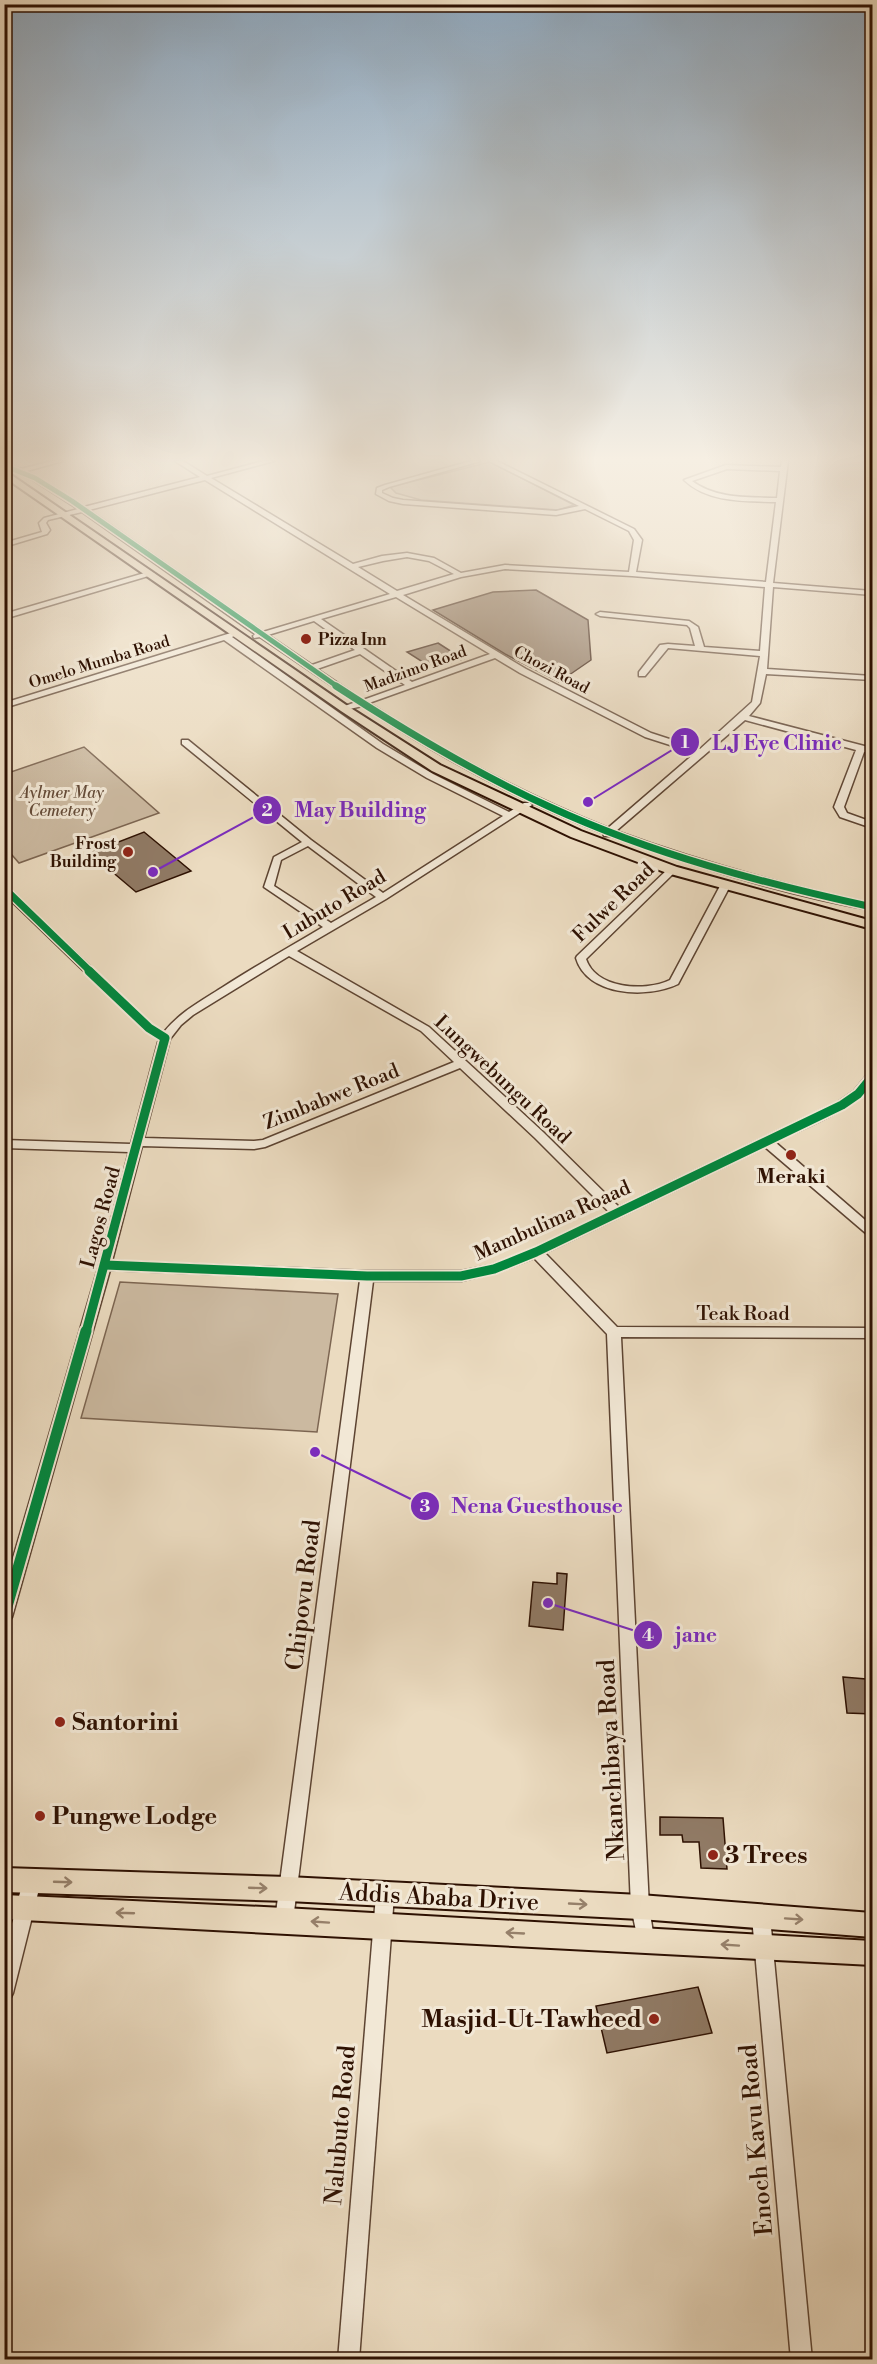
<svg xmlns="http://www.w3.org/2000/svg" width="877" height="2364" font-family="'Libre Bodoni',serif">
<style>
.green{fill:#cbb9a0;stroke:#7c6551;stroke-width:1.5}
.building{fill:#907a65;stroke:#2e1102;stroke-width:1.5}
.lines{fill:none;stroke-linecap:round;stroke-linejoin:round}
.minor-casing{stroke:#5d4432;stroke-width:3}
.major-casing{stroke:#2e1102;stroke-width:4}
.minor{fill:#f2e8d6;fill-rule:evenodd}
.major{fill:#ebdbc0;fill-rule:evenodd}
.cycleway-far3-casing{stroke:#f2e8d6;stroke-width:8}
.cycleway-far2-casing{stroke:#f2e8d6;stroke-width:10}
.cycleway-far1-casing{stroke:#f2e8d6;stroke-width:13}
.cycleway-casing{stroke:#f2e8d6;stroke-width:15}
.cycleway-far3{stroke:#00873e;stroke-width:5}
.cycleway-far2{stroke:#00873e;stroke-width:7}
.cycleway-far1{stroke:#00873e;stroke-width:9}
.cycleway{stroke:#00873e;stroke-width:11}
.oneway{stroke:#96806a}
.poi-dot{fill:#8f2418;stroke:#f2e8d6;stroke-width:2}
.labels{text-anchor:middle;stroke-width:6;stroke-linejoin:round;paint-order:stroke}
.far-poi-label{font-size:16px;font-weight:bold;fill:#2e1102;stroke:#f2e8d6;text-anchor:start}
.far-street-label{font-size:16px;fill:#2e1102;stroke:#f2e8d6}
.far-park-label{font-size:16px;font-style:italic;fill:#654c39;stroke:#f2e8d6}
.street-label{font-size:20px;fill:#2e1102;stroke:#f2e8d6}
.poi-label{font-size:20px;font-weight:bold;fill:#2e1102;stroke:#f2e8d6}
.near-street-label{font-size:24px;fill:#2e1102;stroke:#f2e8d6}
.near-poi-label{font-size:24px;font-weight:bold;fill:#2e1102;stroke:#f2e8d6;text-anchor:start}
.leader{fill:none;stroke:#7b2cbf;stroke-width:2}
.callout-dot{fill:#7b2cbf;stroke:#f2e8d6;stroke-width:2}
.mark-label{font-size:18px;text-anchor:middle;font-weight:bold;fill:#fff}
.callout-label{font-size:21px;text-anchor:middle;font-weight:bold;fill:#7b2cbf;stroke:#f2e8d6;stroke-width:6;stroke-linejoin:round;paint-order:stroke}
</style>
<rect width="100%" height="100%" fill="#ebdbc0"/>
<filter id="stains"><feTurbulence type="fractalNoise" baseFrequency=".00333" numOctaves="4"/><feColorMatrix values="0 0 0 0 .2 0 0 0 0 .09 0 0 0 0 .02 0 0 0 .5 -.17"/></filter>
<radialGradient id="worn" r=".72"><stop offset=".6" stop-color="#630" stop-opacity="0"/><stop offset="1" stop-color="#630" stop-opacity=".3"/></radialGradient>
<g class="green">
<path d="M490 462 574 505 558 510 421 500 396 493 390 487Z"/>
<path d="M84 747 159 813 19 863 5 847V774Z"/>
<path d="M120 1282 338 1294 317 1432 81 1418Z"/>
</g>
<g class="building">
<path d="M536 590 588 620 591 660 559 682 505 654 433 610 493 592Z"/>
<path d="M438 643 463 659 432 668 407 652Z"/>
<path d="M144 832 167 851 191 871 136 892 90 853Z"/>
<path d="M557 1573 567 1574 563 1630 529 1626 533 1582 557 1584Z"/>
<path d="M843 1677 866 1679 868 1693H873V1714L847 1713Z"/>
<path d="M660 1817 723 1818 727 1869 701 1868 699 1842H683L682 1835H660Z"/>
<path d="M698 1987 712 2033 607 2053 596 2006Z"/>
</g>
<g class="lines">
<defs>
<g id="minor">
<path d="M52 461H63L27 471 84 507 200 477 175 461H183L207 476 263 461H274L211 478 353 564 382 556 407 553 434 558 461 573 505 565 629 572 634 540 629 531 585 509 556 515 403 504 389 501 376 494 377 488 385 485 471 461H481L389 487 382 490V493L393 498 403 500 556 511 579 506 489 461H497L634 529 642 540 636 572 766 582 776 502C745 501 708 503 684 480L726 465 781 467 782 461H788L773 583 872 591V595L773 587 767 669 872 676V680L766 674 760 703 749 716 872 748V753L864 752 844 807 847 813 872 822V828L840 817 834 807 856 750 745 720 616 831C700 862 785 885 872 904V910C784 895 695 866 611 836H604L603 833C518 800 438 756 362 706L342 711V707L356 702 260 637 254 638 253 636 255 634 82 512 48 520 46 523 50 530 47 534 4 547V543L42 532 39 523 44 518 78 509 33 480 7 468 10 466 21 469ZM727 469 780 471 777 498C748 497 716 499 692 481ZM205 480 390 594 263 632 89 510ZM407 557 429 561 454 574 397 591 358 567 383 561ZM505 569 632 576 765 587 760 651 704 647 698 627 689 621 600 612 596 614 600 616 687 625 690 628 695 646 668 644 660 645 639 672V676H645L668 648 760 656 752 702 700 749 651 733 526 669 403 595 461 577ZM396 597 490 654 412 682 321 619ZM314 621 355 650 312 665 268 635ZM360 654 405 685 363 700 317 669ZM495 658 520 673 645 737 695 753 608 828C524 794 445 753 369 703Z"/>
<path d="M148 572 155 574 4 619V614Z"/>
<path d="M234 632 238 634 232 637 383 744 433 774 509 812 524 803H530L532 805 386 899 297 951 429 1027 543 1132 619 1207 838 1102 854 1091 868 1074H872C872 1077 873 1080 872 1083 866 1104 795 1132 775 1142L872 1226V1236L868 1235 765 1147 545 1253 617 1327 872 1328V1338L621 1337 649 1907 654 1939 651 1945 645 1948 639 1945 631 1907 607 1334 534 1258 498 1272 461 1281H373L293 1920 290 1926 284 1929 278 1926 275 1920 360 1280 110 1270 12 1617 9 1622 4 1623V1589L99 1265 129 1152 4 1148V1140L131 1144 159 1039 145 1030 4 894V885L153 1026 164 1032C180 1012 201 1001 223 987 255 966 290 947 323 927L264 887 274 857 302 842 182 744V740H188L311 840 383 893 503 816 427 778 377 748 224 640 4 708V703ZM308 846 376 897 331 923 274 886 281 860ZM289 956 421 1031 454 1062 263 1140 254 1141 144 1138 170 1039 181 1025 193 1015ZM460 1068 535 1138 609 1212 532 1249 492 1265 461 1271H367L112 1261 142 1146 254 1149 265 1147Z"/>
<path d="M672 867 677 870 675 872 586 959C596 989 645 992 670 980L720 886 725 883 728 884 730 886 678 984C647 999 587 996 576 958L577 956 669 868Z"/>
<path d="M32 1872 38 1875 41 1881 13 1993 10 1999 4 2002V1955L23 1881 26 1875Z"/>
<path d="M385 1886 391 1889 394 1895 359 2360H338L376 1895 379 1889Z"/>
<path d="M761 1908 767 1911 770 1917 812 2360H791L752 1917 755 1911Z"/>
</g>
<g id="major">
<path d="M4 470 349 707 440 765 581 831 677 867 872 921V929L667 873 571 837 432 771 341 711 4 477Z"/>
<path d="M4 1868 288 1877 640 1895 872 1913V1937L640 1919 288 1901 4 1892Z"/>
<path d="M4 1895 284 1908 872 1941V1965L4 1919Z"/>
</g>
</defs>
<use href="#minor" class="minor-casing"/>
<use href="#major" class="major-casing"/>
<use href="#minor" class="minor"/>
<use href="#major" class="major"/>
<defs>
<path id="cycleway-far3" d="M10 468 35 478 72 501 338 687"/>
<g id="cycleway-far2">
<path d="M336 686C405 731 475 773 550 807 652 854 762 883 872 907"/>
<path d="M4 888 91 972"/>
</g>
<g id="cycleway-far1">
<path d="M105 1265 367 1276H461L494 1269 536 1252 842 1105 858 1094 872 1077"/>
<path d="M86 1332 165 1038 149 1028 89 971"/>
</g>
<path id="cycleway" d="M4 1617 86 1331"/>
</defs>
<use href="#cycleway-far3" class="cycleway-far3-casing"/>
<use href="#cycleway-far2" class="cycleway-far2-casing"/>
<use href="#cycleway-far1" class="cycleway-far1-casing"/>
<use href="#cycleway" class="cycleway-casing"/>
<use href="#cycleway-far3" class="cycleway-far3"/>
<use href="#cycleway-far2" class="cycleway-far2"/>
<use href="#cycleway-far1" class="cycleway-far1"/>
<use href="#cycleway" class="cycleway"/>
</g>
<defs><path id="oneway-shaft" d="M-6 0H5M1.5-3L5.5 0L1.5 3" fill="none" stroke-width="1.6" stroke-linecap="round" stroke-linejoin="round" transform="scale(1.5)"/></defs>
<g class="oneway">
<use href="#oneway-shaft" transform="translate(63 1882) rotate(2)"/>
<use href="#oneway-shaft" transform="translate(258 1888) rotate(2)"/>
<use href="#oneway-shaft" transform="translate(578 1904) rotate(3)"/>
<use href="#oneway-shaft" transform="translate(125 1913) rotate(-178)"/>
<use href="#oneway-shaft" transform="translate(794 1919) rotate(4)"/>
<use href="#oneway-shaft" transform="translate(320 1922) rotate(-176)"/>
<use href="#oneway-shaft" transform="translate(515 1933) rotate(-177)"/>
<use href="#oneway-shaft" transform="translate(730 1945) rotate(-176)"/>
</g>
<linearGradient id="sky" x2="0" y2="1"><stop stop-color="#8fa8be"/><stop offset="0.58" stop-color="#f6efe3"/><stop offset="1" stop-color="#f6efe3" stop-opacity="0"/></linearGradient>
<rect width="877" height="792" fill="url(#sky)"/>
<g class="poi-dot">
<circle cx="306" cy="639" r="6"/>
<circle cx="128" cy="852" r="6"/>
<circle cx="791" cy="1155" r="6"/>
<circle cx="60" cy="1722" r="6"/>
<circle cx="40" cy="1816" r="6"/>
<circle cx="713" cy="1855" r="6"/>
<circle cx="654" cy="2019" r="6"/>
</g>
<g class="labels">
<g class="far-poi-label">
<text x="318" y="645">Pizza Inn</text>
<text x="116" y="849" text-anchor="end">Frost<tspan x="116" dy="18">Building</tspan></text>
</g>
<g class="far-street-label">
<text transform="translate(99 661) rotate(-17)" y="6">Omelo Mumba Road</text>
<text transform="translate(415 668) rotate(-20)" y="6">Madzimo Road</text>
<text transform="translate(552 669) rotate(28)" y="6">Chozi Road</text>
</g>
<g class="far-park-label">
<text x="62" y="798">Aylmer May<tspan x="62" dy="18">Cemetery</tspan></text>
</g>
<g class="street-label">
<text transform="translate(613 902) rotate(-44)" y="7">Fulwe Road</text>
<text transform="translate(334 904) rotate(-31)" y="7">Lubuto Road</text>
<text transform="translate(503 1079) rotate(43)" y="7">Lungwebungu Road</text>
<text transform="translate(331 1096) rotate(-22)" y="7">Zimbabwe Road</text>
<text transform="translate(100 1217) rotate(-75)" y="7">Lagos Road</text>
<text transform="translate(552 1220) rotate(-24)" y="7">Mambulima Roaad</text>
<text x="743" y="1320">Teak Road</text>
</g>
<g class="poi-label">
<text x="791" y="1183">Meraki</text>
</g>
<g class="near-street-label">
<text transform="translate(303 1595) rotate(-83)" y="8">Chipovu Road</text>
<text transform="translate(611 1760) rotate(-93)" y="8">Nkanchibaya Road</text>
<text transform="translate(439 1897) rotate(3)" y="8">Addis Ababa Drive</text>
<text transform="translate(340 2125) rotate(-85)" y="8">Nalubuto Road</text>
<text transform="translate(756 2140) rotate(-95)" y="8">Enoch Kavu Road</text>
</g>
<g class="near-poi-label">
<text x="72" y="1730">Santorini</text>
<text x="52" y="1824">Pungwe Lodge</text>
<text x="725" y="1863">3 Trees</text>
<text x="642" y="2027" text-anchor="end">Masjid-Ut-Tawheed</text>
</g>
</g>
<path class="leader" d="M588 802L685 742M153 872L267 810M315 1452L425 1506M548 1603L648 1635"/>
<g class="callout-dot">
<circle cx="588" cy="802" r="6"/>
<circle cx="153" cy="872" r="6"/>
<circle cx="315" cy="1452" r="6"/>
<circle cx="548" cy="1603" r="6"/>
<circle cx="685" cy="742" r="15"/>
<circle cx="267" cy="810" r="15"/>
<circle cx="425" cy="1506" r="15"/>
<circle cx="648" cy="1635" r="15"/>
</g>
<g class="mark-label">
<text x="685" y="748">1</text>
<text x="267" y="816">2</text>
<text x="425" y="1512">3</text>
<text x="648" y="1641">4</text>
</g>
<g class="callout-label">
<text x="777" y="750">L.J Eye Clinic</text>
<text x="360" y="817">May Building</text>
<text x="537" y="1513">Nena Guesthouse</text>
<text x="696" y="1642">jane</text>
</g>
<rect width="877" height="2364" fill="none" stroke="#ebdbc0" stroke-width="24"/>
<rect x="6" y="6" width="865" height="2352" fill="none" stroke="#2e1102" stroke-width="3"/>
<rect x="12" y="12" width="853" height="2340" fill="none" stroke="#2e1102" stroke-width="1.5"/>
<rect width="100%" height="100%" filter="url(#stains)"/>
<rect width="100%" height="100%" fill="url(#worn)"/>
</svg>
